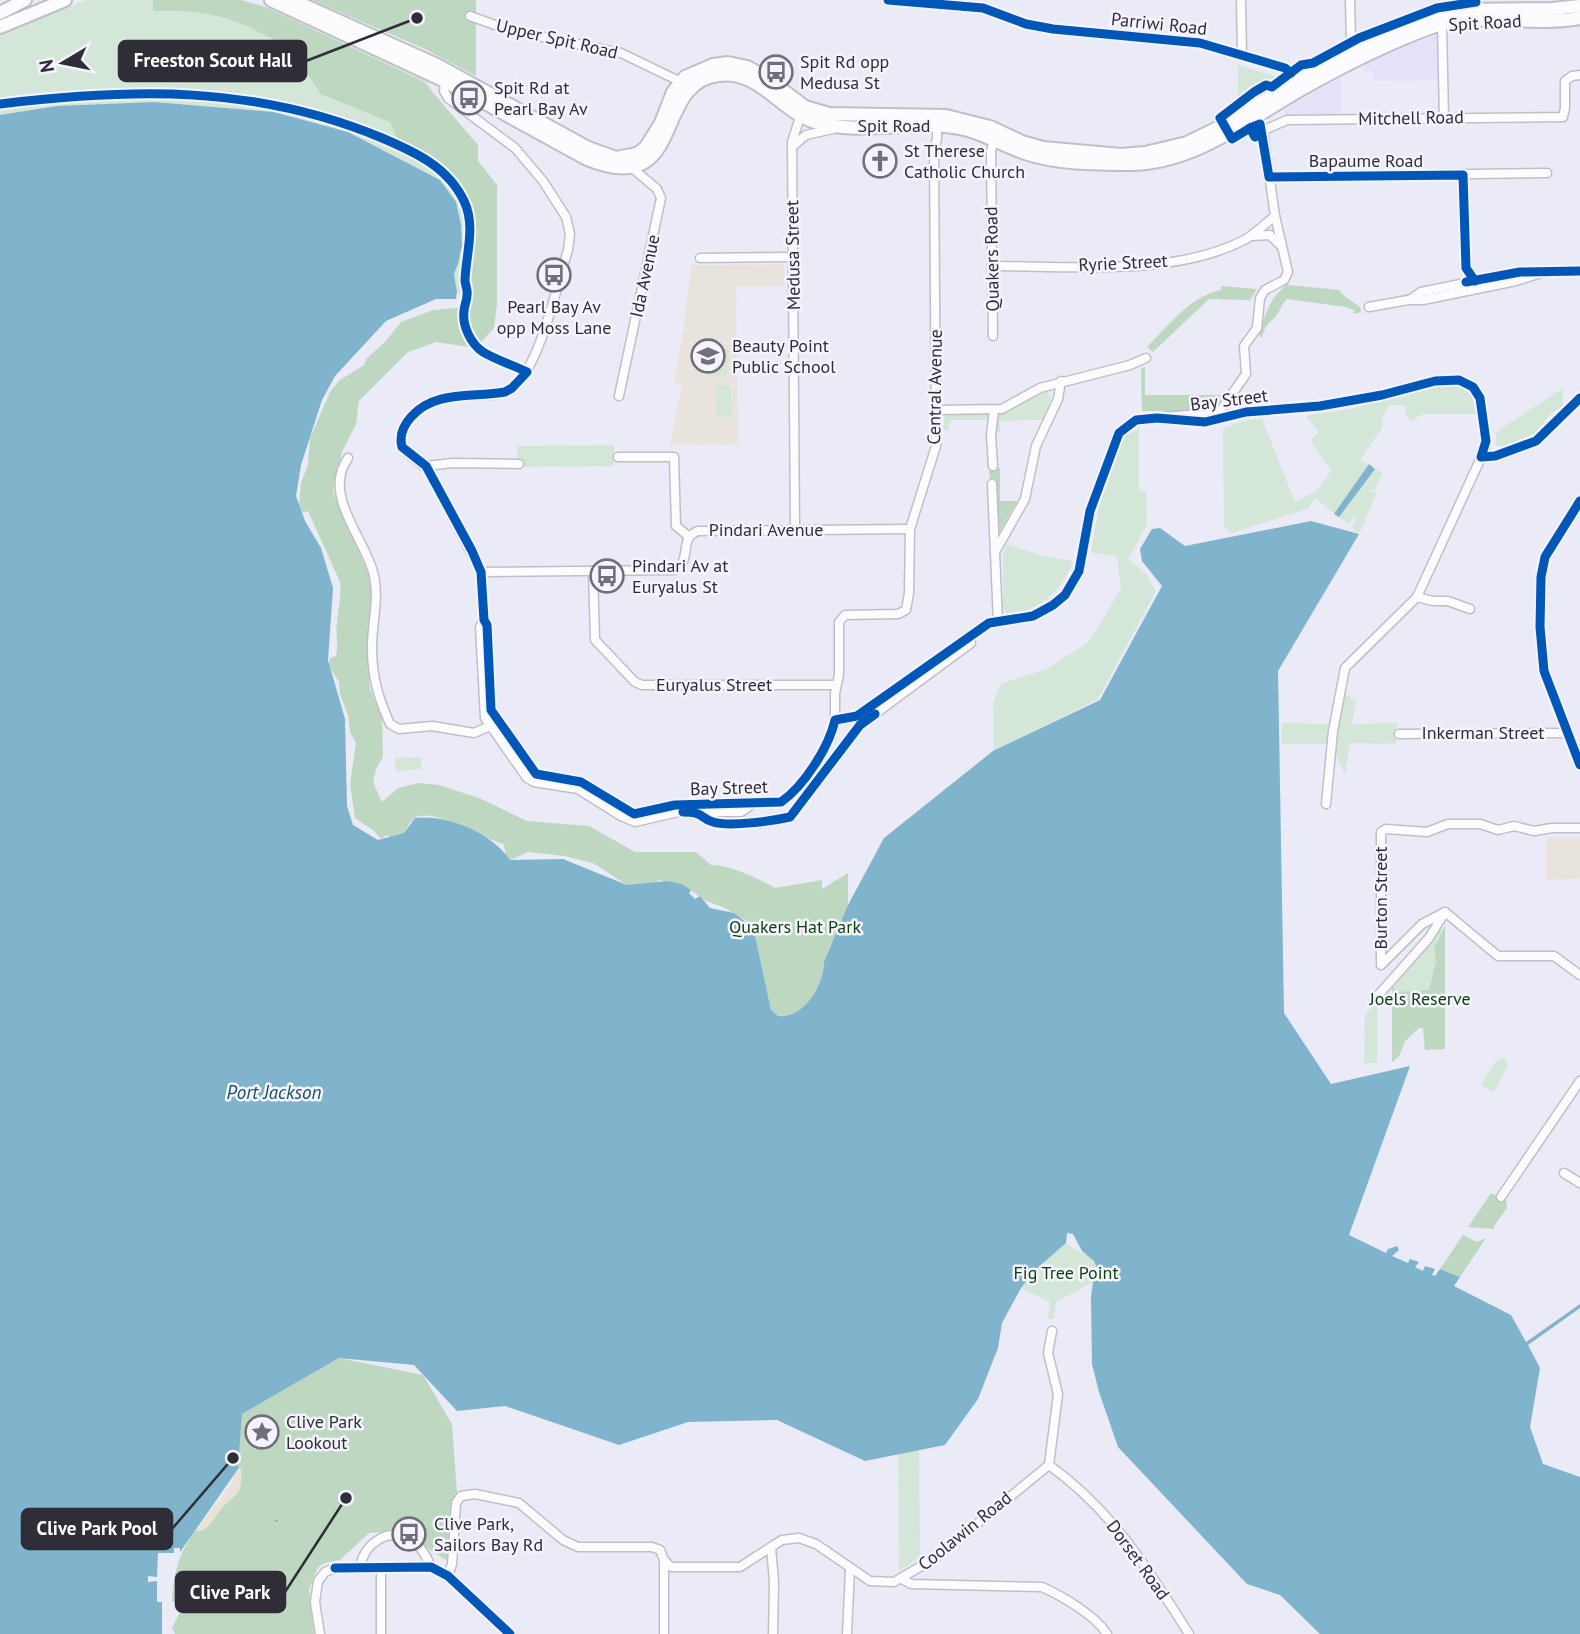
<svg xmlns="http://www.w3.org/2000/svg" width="1580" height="1634" font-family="'PT Sans',sans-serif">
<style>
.built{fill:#e4e2f9}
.education{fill:#e9e3dd}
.green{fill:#d3e6d7}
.forest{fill:#bdd7c1}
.sand{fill:#e9e3d5}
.water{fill:#7fb4cc}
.pier{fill:#ebeaf7}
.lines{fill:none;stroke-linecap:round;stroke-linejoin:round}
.stream{stroke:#7fb4cc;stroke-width:2}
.minor-casing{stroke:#c0bfc9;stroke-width:11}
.highway-casing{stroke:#c0bfc9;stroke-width:16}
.minor{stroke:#fcfcfe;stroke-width:8}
.highway{stroke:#fcfcfe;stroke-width:12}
.cycleway-casing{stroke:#f5f4fd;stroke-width:13}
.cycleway{stroke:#0057b8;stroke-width:9}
.labels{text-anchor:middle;stroke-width:5;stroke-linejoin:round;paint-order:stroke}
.street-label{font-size:18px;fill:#2f2d36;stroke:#f5f4fd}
.poi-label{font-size:18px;fill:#2f2d36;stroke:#f5f4fd;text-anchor:start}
.park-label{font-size:18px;fill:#0d3f0e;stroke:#f5f4fd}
.water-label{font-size:19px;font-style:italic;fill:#135267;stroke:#f5f4fd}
.leader{fill:none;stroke:#2f2d36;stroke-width:2.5}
.callout-dot{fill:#2f2d36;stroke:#f5f4fd;stroke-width:2.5}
.callout{fill:#2f2d36;stroke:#2f2d36;stroke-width:2.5}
.callout-label{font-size:19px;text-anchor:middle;font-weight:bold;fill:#fff}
</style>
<rect width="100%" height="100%" fill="#ebeaf7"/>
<g class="built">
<path d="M1441 33V80L1373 81V71L1364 72 1363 64 1369 60Z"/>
<path d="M1341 77V114L1284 115V110Z"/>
</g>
<g class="education">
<path d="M784 264V286L736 287 738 444 670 445 682 384 674 383 683 334 691 265Z"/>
<path d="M1546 837H1580V879L1546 880Z"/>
</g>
<g class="green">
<path d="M87 0H241L268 8 427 81 434 95 478 161 497 185V303L465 297 457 292 454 274 458 264 440 180 348 132 274 112 154 102 57 106 0 115V33Z"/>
<path d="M1238 65 1277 77V80L1265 82 1238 98Z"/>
<path d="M707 348 728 349 727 376 706 375Z"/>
<path d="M1457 384 1472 396 1477 414H1423L1411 421 1405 413V405H1389L1382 419V428L1360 460 1382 473 1375 490 1365 491 1377 492 1360 532H1355L1352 528 1356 518 1353 517 1348 524 1315 498 1307 509 1232 533 1224 528 1223 429 1245 420 1262 419 1295 502 1317 491 1331 471 1310 440 1319 433 1306 416 1354 408 1433 387Z"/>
<path d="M730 385 732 417H716L715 386Z"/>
<path d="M1563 388V406L1551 413 1534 434 1501 447 1496 445V432Z"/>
<path d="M1040 391 1048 392 1051 399 1043 419 1039 420 1000 421V432L993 433 989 420H952L949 423V430H944V414L1003 413Z"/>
<path d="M1139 429V491L1146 492 1147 525 1128 559 1146 574 1156 591 1098 699 994 751 993 703 1001 684 1047 669 1089 642 1121 589 1117 557 1091 552 1099 506 1125 435Z"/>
<path d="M614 445V466L518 467 517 446Z"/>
<path d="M1006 544 1043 556 1073 561C1062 590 1039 613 1007 613L1003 609V556Z"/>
<path d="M1342 691 1356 702 1352 724 1397 723 1396 744 1350 743 1345 774 1336 754Z"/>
<path d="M1282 723 1331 724 1328 744H1281Z"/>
<path d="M421 757V769L396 771 395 758Z"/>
<path d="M1445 926V1049L1425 1050 1423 1028H1419L1405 1041 1399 1056 1392 1062V986Z"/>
<path d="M1377 1002V1063H1364L1365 1015Z"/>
<path d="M1503 1058 1508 1064 1494 1092 1481 1085 1495 1062Z"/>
<path d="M1066 1243C1084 1259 1100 1250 1095 1281L1056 1302 1054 1319H1048L1050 1302 1021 1288 1035 1270Z"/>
<path d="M919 1445 920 1557 899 1571 898 1452Z"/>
</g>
<g class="forest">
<path d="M153 0H241L268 8 424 82 478 145V161L497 185V303L494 328 476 348 436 342 408 352 359 401 356 424 342 452 333 492 369 575 372 596 367 648 370 689 382 718 383 757 376 769 373 782 382 802 398 788 419 783 439 785 479 798 527 821 589 826 635 852H696L711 865C727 864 760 879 775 888L822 880V889L848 873V905L824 962C824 985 804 1019 778 1016L771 1010 756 940 747 921 723 907 706 901 682 884 658 880 655 885H627L593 863 564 856 528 852 510 860 506 856 504 844C483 838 440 811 419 816 411 818 408 826 404 833L390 837 387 835 381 839 374 831 355 818 350 784 356 743 350 732 348 715 340 695 339 682 329 666 330 658 336 656C339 642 335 634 337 622 338 608 342 596 340 582L308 511 301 513 299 507 301 483 308 465 310 438 330 392 340 380 364 365 366 359 385 342 401 322 433 310 468 307V299L465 297 474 218 467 199 449 170 399 142 390 122 321 94 309 76 288 71 296 54C270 36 238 19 207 14 190 10 170 11 153 11Z"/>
<path d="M312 0H476V76L425 49Z"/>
<path d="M1289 283 1288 285 1339 290 1343 295 1360 307 1361 312 1353 314 1354 310 1346 307 1287 299C1281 305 1282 308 1277 314 1269 326 1267 319 1262 338L1259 334C1266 313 1269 298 1289 283Z"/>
<path d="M1221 286 1257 289 1250 300 1209 299 1153 352 1147 347C1169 325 1189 297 1221 290Z"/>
<path d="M1145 367V395H1225L1216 408 1204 411H1142L1141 369Z"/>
<path d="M997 468H1000V501H1017L1000 531 997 528 989 471Z"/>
<path d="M1445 926V1049L1425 1050 1423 1028H1419L1405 1041 1399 1056 1392 1062V986L1397 992 1429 990 1436 961 1434 948Z"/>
<path d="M1491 1193 1506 1200 1507 1208 1494 1226V1229L1468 1227Z"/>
<path d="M1463 1235 1477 1242 1486 1238 1460 1277 1440 1269Z"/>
<path d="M339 1358 423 1375 452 1424 457 1493 452 1564 430 1550 409 1530 369 1533 340 1560 325 1563 318 1567 309 1589 314 1634H175L172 1628 180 1612 176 1603 172 1601C174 1572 178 1555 195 1531L204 1530C212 1523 216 1515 222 1507 236 1493 243 1493 241 1469H238L242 1414Z"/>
</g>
<path class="sand" d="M241 1468C243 1494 238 1492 223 1507 216 1514 212 1523 204 1530L195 1531 231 1485 235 1472Z"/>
<g class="water">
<path d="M154 102 274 112 348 132 440 180 456 202 461 225 462 245 458 264 454 274 457 292 456 299H436L386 321 335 376 322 400 301 465 296 496 305 521 321 548 333 588 328 660 345 719 347 806 353 825 378 840 404 833 415 818C447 814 492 833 510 860L563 859 627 885 667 881 682 884 691 890 689 893 695 899 700 896 710 908 734 913 750 925 756 940 771 1010 778 1016C804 1019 824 985 824 962L848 905 884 838 993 751 1100 700 1162 586 1142 561 1140 549 1152 529 1160 528 1185 546 1311 521 1359 534 1278 671 1284 1013 1331 1084 1410 1066 1349 1235 1386 1253 1388 1249 1397 1246 1399 1250 1392 1256 1408 1263 1410 1259 1419 1262 1415 1267 1423 1271 1425 1266 1435 1269 1432 1275 1435 1276 1440 1269 1460 1277 1454 1286 1511 1315 1526 1342 1580 1304V1308L1528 1345 1540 1368 1530 1427 1543 1464 1580 1477V1634H1320L1280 1595 1247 1584 1118 1447 1099 1392 1092 1364 1091 1297 1093 1282 1098 1271 1094 1261 1082 1251 1073 1234 1067 1233 1066 1243 1035 1270 1021 1288 1002 1323 998 1348 978 1399 945 1445 865 1461 777 1420 688 1422 619 1445 505 1406 457 1411 414 1365 339 1358 242 1414 238 1469 162 1578V1634H0V115L57 106Z"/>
<path d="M1369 464 1375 469 1339 517 1334 514Z"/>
</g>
<path class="pier" d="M174 1548H180V1554L165 1579V1602H157V1581L148 1582V1576L157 1577 158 1553H174Z"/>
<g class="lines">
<path class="stream" d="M276 1521H277"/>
<defs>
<g id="minor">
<path d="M888 0 983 8 1026 24 1053 29 1200 43 1285 68 1297 79"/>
<path d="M1241 0 1242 54"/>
<path d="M1350 0 1351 42 1356 52"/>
<path d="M470 16 509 30 621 53 681 82"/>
<path d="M1442 24 1444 118"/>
<path d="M445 81 444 91 448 98 515 148 543 181 566 217 570 234 568 250C557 284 540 368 512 388 489 404 449 386 419 410 409 418 402 428 400 441 405 457 423 461 431 475L481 572 484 620 487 625 491 710 536 774 581 782 634 814 675 805 781 802C804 786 829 747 835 720L857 716 989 623 1033 616 1053 605 1065 595 1079 571 1090 511 1119 433 1136 420 1157 418 1205 422 1246 412 1320 406 1382 395 1435 381 1459 380 1473 387 1480 398 1485 432V449L1417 597 1345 668 1333 731 1326 804"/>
<path d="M1262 131 1287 120 1563 117 1565 108V81L1572 76 1580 75"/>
<path d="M792 147 806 135 833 129"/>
<path d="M1463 175 1466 268 1475 281"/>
<path d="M1269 177 1547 173"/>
<path d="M1252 236 1270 235 1280 245"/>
<path d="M700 258 794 257"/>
<path d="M992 266C1071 266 1175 277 1246 239 1256 233 1266 223 1275 216"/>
<path d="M1409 300 1421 292 1520 272 1580 271"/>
<path d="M1369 307 1408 300H1423L1516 281 1544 272"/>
<path d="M993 336 991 151 994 139"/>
<path d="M619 396 661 198 657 189 631 167"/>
<path d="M937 410 1002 409 1040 388 1130 365 1146 358"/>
<path d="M1164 417 1212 413 1221 410 1246 374 1244 346 1257 328 1260 298 1265 290 1284 280 1288 272 1275 216 1264 138 1256 112"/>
<path d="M618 457H674L676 526 688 536"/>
<path d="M1481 457 1495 456 1536 441 1580 398"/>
<path d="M348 458C322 495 364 537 373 572 380 597 372 622 372 647 372 677 378 697 390 724L399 729 432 726 474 733 490 726"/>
<path d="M426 466 453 463 519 464"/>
<path d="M993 466 991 435 994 410"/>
<path d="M992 484 998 622"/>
<path d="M1580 501 1545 557 1541 577 1540 627 1544 671 1580 765"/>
<path d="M795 530 792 142 802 111"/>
<path d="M995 552 1025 499 1036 446 1058 399 1061 381"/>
<path d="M593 571 595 640 635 682 642 685H836"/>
<path d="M481 572 675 570C693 559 678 538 698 531L910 529"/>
<path d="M1417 597 1433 601H1448L1470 609"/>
<path d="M484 620 480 627 485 718 527 778 534 782 578 789 621 816 635 822 678 812H698L712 822 761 823 790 817 860 725 971 643"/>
<path d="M835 720V693L839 675V622L845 615 898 614 906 610 909 593 910 529 936 446 934 152 937 138V123"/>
<path d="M1399 734 1567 733"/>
<path d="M700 812H741L751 805"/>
<path d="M1445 912 1422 924 1381 965V832L1386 829 1427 832 1448 824H1480L1498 830 1514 826 1534 831 1552 828H1580"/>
<path d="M1374 1000 1429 938 1445 912 1498 956H1554L1580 975"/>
<path d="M1564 1173 1580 1183"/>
<path d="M1501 1197 1580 1081"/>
<path d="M1049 1465C1113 1511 1148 1569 1189 1634"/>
<path d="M1049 1465 1058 1394 1048 1353 1052 1331"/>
<path d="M771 1547 774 1582 773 1634"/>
<path d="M360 1567C364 1544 388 1526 411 1540 421 1546 427 1557 431 1567"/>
<path d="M448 1576 452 1564 456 1503 461 1496 475 1494 519 1503 563 1540 578 1547H652L660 1550 664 1560 671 1567H740L782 1540 799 1538 816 1544 870 1581 894 1582 935 1558 1049 1465"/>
<path d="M902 1579 911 1584 1042 1587C1062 1596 1095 1615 1107 1634"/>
<path d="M320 1634 315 1602 318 1581 325 1572 335 1568 360 1567H431L448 1576 510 1634"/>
<path d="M381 1634V1569"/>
<path d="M664 1634V1560"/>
<path d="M847 1634 850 1569"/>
</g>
<g id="highway">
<path d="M271 0 445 81 587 159C688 200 651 82 719 75 760 70 780 111 815 122 859 135 908 121 953 127 979 130 1001 145 1025 153 1057 164 1095 164 1129 164 1192 164 1245 122 1298 91 1342 66 1385 44 1432 27 1480 11 1531 27 1580 18"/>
<path d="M292 0 437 65 588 148 616 158 637 154 646 147 661 123 673 92 685 77 713 65 728 63 747 67 767 78 805 107 829 114 946 116 990 127 1022 142 1043 148 1121 155 1145 153 1187 143 1224 125 1340 55 1435 16 1466 10 1552 9 1580 6"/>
<path d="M0 13 25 0"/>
<path d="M0 27 65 0"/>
</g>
</defs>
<use href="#minor" class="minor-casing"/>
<use href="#highway" class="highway-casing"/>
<use href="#minor" class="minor"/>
<use href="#highway" class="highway"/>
<defs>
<g id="cycleway">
<path d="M888 0 983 8 1026 24 1053 29 1200 43 1285 68 1291 73"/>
<path d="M0 104C133 88 256 85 382 138 415 152 448 167 464 201 476 226 466 254 465 280 465 285 468 290 467 295 467 301 464 306 464 311 462 326 471 344 483 352 496 360 513 365 527 372L512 388 505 392C472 398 435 390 411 417 403 426 399 436 402 447L426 466 472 551 481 572 484 620 487 625 491 710 536 774 581 782 634 814 675 805 781 802C804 786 829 747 835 720L857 716 989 623 1033 616 1053 605 1065 595 1079 571 1090 511 1119 433 1136 420 1157 418 1205 422 1246 412 1320 406 1382 395 1435 381 1459 380 1473 387 1480 398 1486 441 1481 457 1495 456 1536 441 1580 398"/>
<path d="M1250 128 1260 124 1269 177 1463 175 1466 268 1475 281"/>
<path d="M1255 137 1250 128 1232 139 1220 118 1254 92 1266 85 1272 87 1301 65 1313 63 1359 38 1437 8 1476 2"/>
<path d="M1466 282 1520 272 1580 271"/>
<path d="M1580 501 1545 557 1541 577 1540 627 1544 671 1580 765"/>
<path d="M683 812C705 812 699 818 713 822 730 827 772 821 790 817L860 725 875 714"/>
<path d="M335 1568 431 1567 448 1576 510 1634"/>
</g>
</defs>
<use href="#cycleway" class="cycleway-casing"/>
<use href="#cycleway" class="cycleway"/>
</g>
<defs>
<symbol id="bus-ring" viewBox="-11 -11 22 22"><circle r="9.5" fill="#f5f4fd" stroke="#716f7a" stroke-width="1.5"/><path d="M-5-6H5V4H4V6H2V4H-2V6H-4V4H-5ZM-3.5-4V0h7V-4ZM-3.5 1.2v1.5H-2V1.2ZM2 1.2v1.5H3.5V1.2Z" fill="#716f7a"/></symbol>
<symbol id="church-ring" viewBox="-11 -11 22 22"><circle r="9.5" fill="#f5f4fd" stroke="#716f7a" stroke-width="1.5"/><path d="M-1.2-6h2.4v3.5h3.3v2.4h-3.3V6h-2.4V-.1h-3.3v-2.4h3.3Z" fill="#716f7a"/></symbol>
<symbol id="school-ring" viewBox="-11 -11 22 22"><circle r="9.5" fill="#f5f4fd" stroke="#716f7a" stroke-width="1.5"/><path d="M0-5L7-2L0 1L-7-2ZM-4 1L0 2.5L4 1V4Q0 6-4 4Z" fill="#716f7a"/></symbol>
<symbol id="sight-ring" viewBox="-11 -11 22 22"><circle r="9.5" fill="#f5f4fd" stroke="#716f7a" stroke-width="1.5"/><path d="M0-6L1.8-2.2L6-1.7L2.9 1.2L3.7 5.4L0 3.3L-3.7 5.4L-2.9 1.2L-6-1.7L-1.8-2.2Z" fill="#716f7a"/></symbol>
</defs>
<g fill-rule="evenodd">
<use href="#bus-ring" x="757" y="53" width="38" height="38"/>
<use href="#bus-ring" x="450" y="79" width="38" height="38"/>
<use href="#church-ring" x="861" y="142" width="38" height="38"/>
<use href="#bus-ring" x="535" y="256" width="38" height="38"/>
<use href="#school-ring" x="689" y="337" width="38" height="38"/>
<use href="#bus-ring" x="588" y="557" width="38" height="38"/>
<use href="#sight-ring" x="243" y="1413" width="38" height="38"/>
<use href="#bus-ring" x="390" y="1515" width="38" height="38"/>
</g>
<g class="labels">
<g class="street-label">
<text transform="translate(1485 23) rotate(-3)" y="6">Spit Road</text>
<text transform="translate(1159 24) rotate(6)" y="6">Parriwi Road</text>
<text transform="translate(557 39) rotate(13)" y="6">Upper Spit Road</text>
<text transform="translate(1411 118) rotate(-1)" y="6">Mitchell Road</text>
<text x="894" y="132">Spit Road</text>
<text x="1366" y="167">Bapaume Road</text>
<text transform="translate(793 255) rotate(-91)" y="6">Medusa Street</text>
<text transform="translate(992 259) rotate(-91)" y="6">Quakers Road</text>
<text transform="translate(1123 263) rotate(-3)" y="6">Ryrie Street</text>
<text transform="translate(645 276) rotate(-78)" y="6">Ida Avenue</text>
<text transform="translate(935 387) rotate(-89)" y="6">Central Avenue</text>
<text transform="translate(1229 400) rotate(-7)" y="6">Bay Street</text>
<text x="766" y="536">Pindari Avenue</text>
<text x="714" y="691">Euryalus Street</text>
<text x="1483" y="739">Inkerman Street</text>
<text transform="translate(729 788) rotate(-2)" y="6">Bay Street</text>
<text transform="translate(1381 898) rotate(-90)" y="6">Burton Street</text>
<text transform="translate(965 1531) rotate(-39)" y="6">Coolawin Road</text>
<text transform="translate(1138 1560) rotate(54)" y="6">Dorset Road</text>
</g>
<g class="poi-label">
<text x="800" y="68">Spit Rd opp<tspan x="800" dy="21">Medusa St</tspan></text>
<text x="494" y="94">Spit Rd at<tspan x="494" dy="21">Pearl Bay Av</tspan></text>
<text x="904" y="157">St Therese<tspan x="904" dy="21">Catholic Church</tspan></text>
<text x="554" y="313" text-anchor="middle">Pearl Bay Av<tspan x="554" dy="21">opp Moss Lane</tspan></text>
<text x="732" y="352">Beauty Point<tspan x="732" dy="21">Public School</tspan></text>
<text x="632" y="572">Pindari Av at<tspan x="632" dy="21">Euryalus St</tspan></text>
<text x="286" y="1428">Clive Park<tspan x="286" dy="21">Lookout</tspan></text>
<text x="434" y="1530">Clive Park,<tspan x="434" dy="21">Sailors Bay Rd</tspan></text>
</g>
<g class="park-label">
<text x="795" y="933">Quakers Hat Park</text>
<text x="1420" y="1005">Joels Reserve</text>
<text x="1066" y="1279">Fig Tree Point</text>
</g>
<g class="water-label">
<text x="274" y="1099">Port Jackson</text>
</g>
</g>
<path class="leader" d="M417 18L306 61M233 1458L172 1529M346 1498L285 1592"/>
<g class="callout-dot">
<circle cx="417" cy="18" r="7"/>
<circle cx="233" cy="1458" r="7"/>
<circle cx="346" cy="1498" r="7"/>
</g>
<g class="callout">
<rect x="119" y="41" width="187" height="40" rx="7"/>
<rect x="22" y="1509" width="150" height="40" rx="7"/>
<rect x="176" y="1572" width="109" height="40" rx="7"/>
</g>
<g class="callout-label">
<text x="213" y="67">Freeston Scout Hall</text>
<text x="97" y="1535">Clive Park Pool</text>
<text x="230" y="1599">Clive Park</text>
</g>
<g transform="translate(63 63) rotate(260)" stroke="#f5f4fd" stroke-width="5" paint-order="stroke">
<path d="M0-5L12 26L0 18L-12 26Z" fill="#2f2d36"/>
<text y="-10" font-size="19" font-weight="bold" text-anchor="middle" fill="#2f2d36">N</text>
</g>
</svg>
